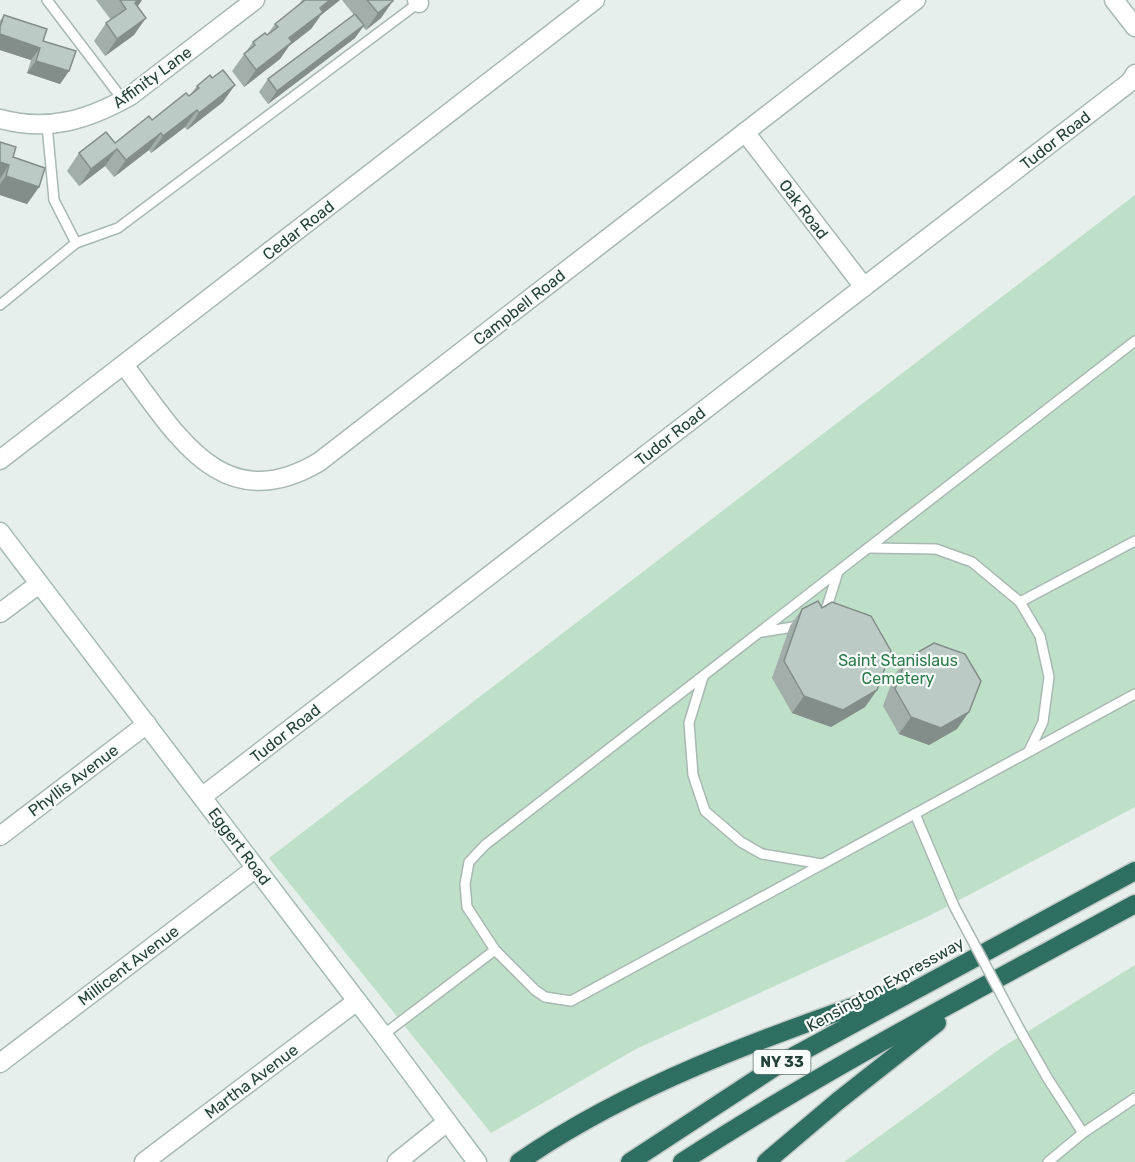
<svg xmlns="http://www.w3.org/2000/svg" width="1135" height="1162" font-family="Rubik,sans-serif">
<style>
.green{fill:#bfe0c8}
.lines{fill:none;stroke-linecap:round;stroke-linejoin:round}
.lane-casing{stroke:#a8b8b2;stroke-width:12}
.street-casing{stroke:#a8b8b2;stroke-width:21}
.secondary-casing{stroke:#a4bbb3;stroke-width:21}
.highway-casing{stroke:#c2cac8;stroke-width:21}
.lane{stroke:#fff;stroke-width:9}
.street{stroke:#fff;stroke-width:18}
.secondary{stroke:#fff;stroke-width:18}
.highway{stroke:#2f6f62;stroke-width:18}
.lane-bridge-casing{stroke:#a8b8b2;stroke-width:12;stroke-linecap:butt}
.lane-bridge{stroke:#fff;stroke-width:9}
.wall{fill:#a1aea9}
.shaded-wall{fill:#838d89}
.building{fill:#bbcac4;stroke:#838d89;stroke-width:1.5}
.labels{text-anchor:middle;stroke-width:4.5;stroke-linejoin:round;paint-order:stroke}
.shield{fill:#f7fbf9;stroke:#637a73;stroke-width:1.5}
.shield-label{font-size:15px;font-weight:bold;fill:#24423a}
.street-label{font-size:16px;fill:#24423a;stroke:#f7fbf9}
.park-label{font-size:16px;fill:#2d7a4b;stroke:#f7fbf9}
</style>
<rect width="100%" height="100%" fill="#e6efeb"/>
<g class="green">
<path d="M1135 195V807L929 916 636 1049 491 1133 269 858Z"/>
<path d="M1135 965V1162H844L1001 1048Z"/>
</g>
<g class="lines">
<defs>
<g id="lane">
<path d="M47 0 123 100"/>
<path d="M76 243 118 228 421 1"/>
<path d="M0 305 76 243 54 200 47 125"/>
<path d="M1135 341 485 845 469 862 465 884 467 907 495 950 535 990 545 997 571 1001 1135 694"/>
<path d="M868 548 936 549 972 562 1020 602 1040 636 1049 677 1043 722 1029 751"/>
<path d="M1020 602 1135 541"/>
<path d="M821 613 826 610 838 572"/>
<path d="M762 632 793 627 801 623"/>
<path d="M703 677 689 723 693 775 705 811 741 842 762 854 822 864"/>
<path d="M915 814 954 906"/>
<path d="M1020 1030 1048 1079 1083 1133"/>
<path d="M383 1035 495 950"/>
<path d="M1048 1162 1083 1133 1135 1098"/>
</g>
<g id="street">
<path d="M417 0 419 3"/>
<path d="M1114 0 1135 27"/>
<path d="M0 119C48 132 88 120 130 96L255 0"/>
<path d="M745 132 864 287"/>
<path d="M124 365C176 433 221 520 319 462L916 0"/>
<path d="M0 460 595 0"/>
<path d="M0 613 39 584"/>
<path d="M203 796 1130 82 1135 74"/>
<path d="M0 836 147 724"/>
<path d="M0 1063 256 868"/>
<path d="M144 1162 357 1001"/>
<path d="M397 1162 447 1122"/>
</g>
<path id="secondary" d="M0 532 383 1035 477 1162"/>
<g id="highway">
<path d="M519 1162C632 1084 761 1039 889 994"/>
<path d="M630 1162 781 1063 1135 871"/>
<path d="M682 1162C828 1067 983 987 1135 904"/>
<path d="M766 1162 838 1101 937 1023"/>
</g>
</defs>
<use href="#lane" class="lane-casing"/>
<use href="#street" class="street-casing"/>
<use href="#secondary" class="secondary-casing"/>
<use href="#highway" class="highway-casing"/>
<use href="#lane" class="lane"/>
<use href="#street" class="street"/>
<use href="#secondary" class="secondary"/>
<use href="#highway" class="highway"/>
<defs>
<path id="lane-bridge" d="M954 906 1020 1030"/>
</defs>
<use href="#lane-bridge" class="lane-bridge-casing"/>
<use href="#lane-bridge" class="lane-bridge"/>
</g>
<g class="wall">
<path d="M96 0H142L137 7 134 35 105 56 94 41 106 23 111 20Z"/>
<path d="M302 0H340L321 15 311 29 289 46 280 59 244 87 232 71 253 42 267 35 275 24 298 6Z"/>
<path d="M342 0H392L381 18 366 30 363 27 355 38 268 104 259 92 268 79 354 15Z"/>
<path d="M4 15 43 41 69 71 60 84 27 73 31 60 0 50V21Z"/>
<path d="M197 86 223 102 187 130 185 127 151 153 149 150 114 177 105 166 79 186 67 171 79 153 115 143 189 96Z"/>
<path d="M0 142 39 187 27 204 0 195Z"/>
<path d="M822 608 877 690 865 707 831 727 792 713 772 678 790 626 802 609Z"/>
<path d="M906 659 957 729 929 745 899 734 883 706 894 676Z"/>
</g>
<g class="shaded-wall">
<path d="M138 0H142L134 12 135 3Z"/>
<path d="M330 0H340L321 15 311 29 289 46 280 59 244 87 256 70 320 8Z"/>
<path d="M393 1 381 18 366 30 378 13Z"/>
<path d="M146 18 134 35 105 56 117 39Z"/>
<path d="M364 25 355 38 268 104 277 91Z"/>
<path d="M0 34 40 48 31 60 0 50Z"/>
<path d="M36 61 69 71 60 84 27 73Z"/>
<path d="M235 85 223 102 187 130 199 113Z"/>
<path d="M197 110 185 127 151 153 163 136Z"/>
<path d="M161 133 149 150 114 177 126 160Z"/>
<path d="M117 149 105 166 79 186 91 169Z"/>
<path d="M0 162 9 165 0 179Z"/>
<path d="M6 176 39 187 27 204 0 195V184Z"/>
<path d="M877 690 865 707 831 727 792 713 804 696Z"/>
<path d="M969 712 957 729 929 745 899 734 911 717Z"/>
</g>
<g class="building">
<path d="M120 0H138L135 3 146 18 117 39 106 23 126 9Z"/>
<path d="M305 0H330L320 8 323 12 289 38 292 42 256 70 244 54 255 45 253 42 265 33 267 35 278 27 275 24Z"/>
<path d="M367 0H392L393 1 378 13Z"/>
<path d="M355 14 364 25 277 91 268 79Z"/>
<path d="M4 15 47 29 43 41 76 51 69 71 36 61 40 48 0 34V27Z"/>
<path d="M223 70 235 85 199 113 197 110 163 136 161 133 126 160 117 149 91 169 79 153 106 132 115 143 149 116 152 120 186 93 189 96 199 88 197 86 210 75 212 78Z"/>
<path d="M0 142 16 147 13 157 45 168 39 187 6 176 9 165 0 162Z"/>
<path d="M818 601 822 608 832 602 871 616 891 651 877 690 843 710 804 696 784 661 802 609Z"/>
<path d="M934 643 965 654 981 681 969 712 941 728 911 717 895 689 906 659Z"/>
</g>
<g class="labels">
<rect class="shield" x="753.5" y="1050" width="57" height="24" rx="4.5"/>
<g class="shield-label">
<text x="782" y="1067">NY 33</text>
</g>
<g class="street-label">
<text transform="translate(152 77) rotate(-36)" y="6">Affinity Lane</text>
<text transform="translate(1055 140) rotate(-38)" y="6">Tudor Road</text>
<text transform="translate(804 209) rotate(53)" y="6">Oak Road</text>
<text transform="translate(298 230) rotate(-38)" y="6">Cedar Road</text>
<text transform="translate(519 307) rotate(-38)" y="6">Campbell Road</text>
<text transform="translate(670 436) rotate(-38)" y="6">Tudor Road</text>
<text transform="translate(285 733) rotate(-38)" y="6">Tudor Road</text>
<text transform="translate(73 780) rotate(-37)" y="6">Phyllis Avenue</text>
<text transform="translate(240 846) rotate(53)" y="6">Eggert Road</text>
<text transform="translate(128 965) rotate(-37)" y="6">Millicent Avenue</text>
<text transform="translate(885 984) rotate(-29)" y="6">Kensington Expressway</text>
<text transform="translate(251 1081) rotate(-37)" y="6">Martha Avenue</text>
</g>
<g class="park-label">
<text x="898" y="666">Saint Stanislaus<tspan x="898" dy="18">Cemetery</tspan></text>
</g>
</g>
</svg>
